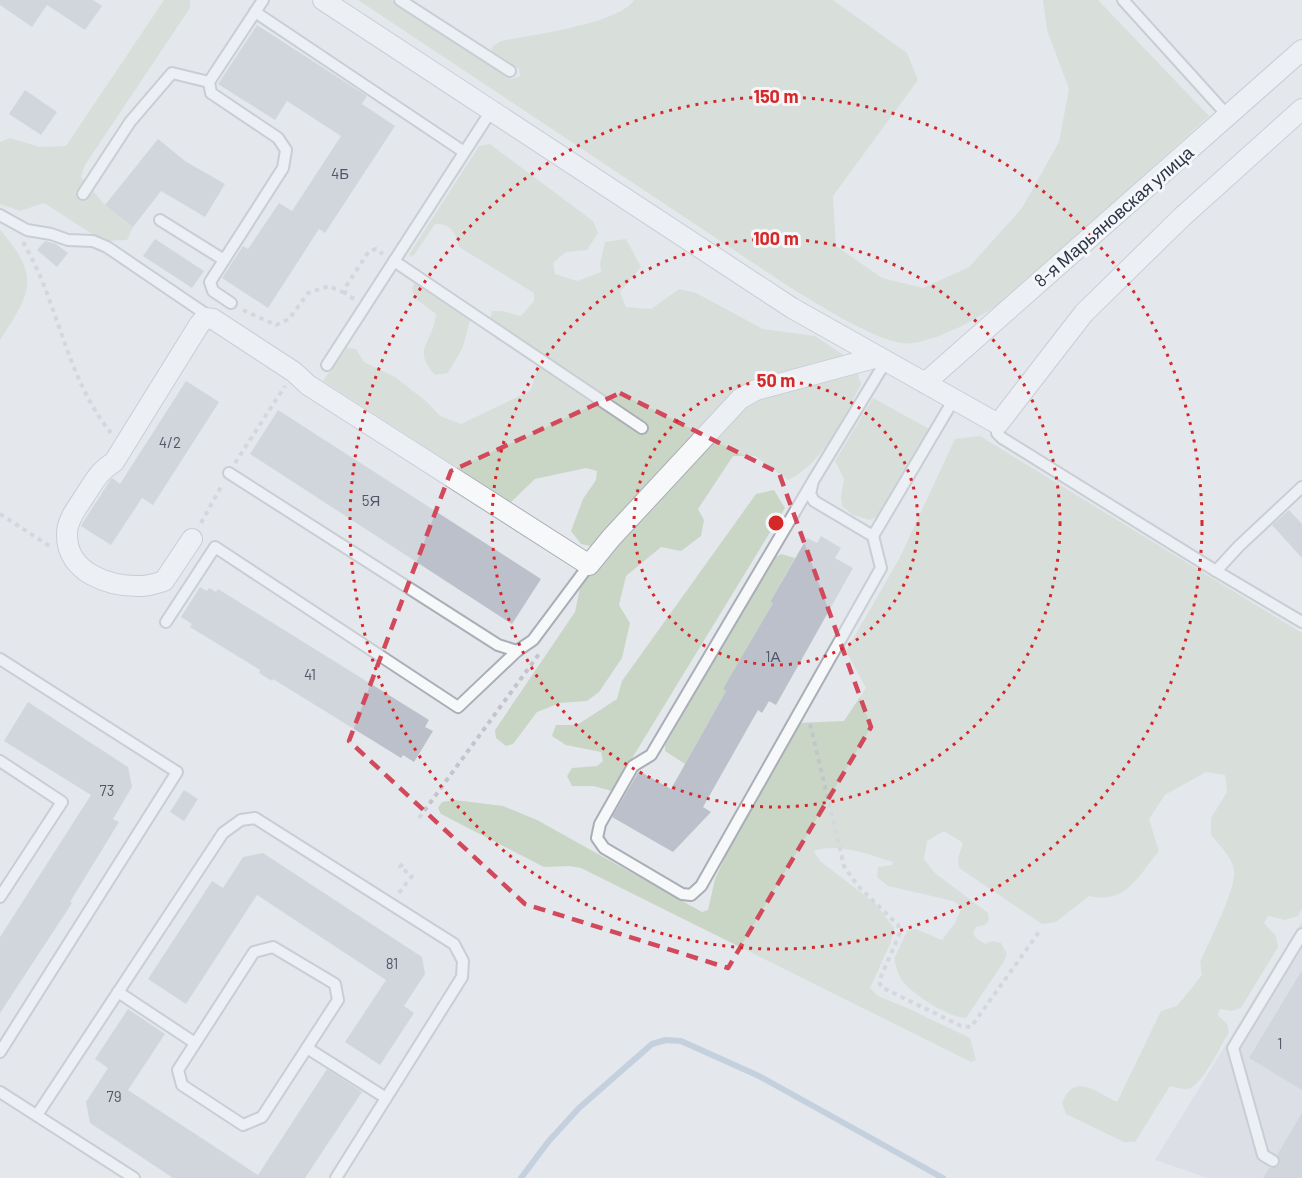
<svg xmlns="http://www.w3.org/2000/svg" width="1302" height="1178" font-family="Barlow,sans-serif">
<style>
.built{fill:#d2d6de}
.green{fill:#c9d6c5}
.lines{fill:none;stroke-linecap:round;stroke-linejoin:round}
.stream{stroke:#9fb4cc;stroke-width:6}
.building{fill:#bbc0ca}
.service-casing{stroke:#a9aeb7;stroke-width:14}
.minor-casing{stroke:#a9aeb7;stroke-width:22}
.path{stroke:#c2c5cb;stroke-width:4;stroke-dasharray:4.5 4.5;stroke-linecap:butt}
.service{stroke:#f7f8fa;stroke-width:10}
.minor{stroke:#f7f8fa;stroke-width:20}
.marked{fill:none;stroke:#d1495b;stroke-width:4.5;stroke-dasharray:12 8;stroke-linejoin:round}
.ring{fill:none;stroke:#d62828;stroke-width:3;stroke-dasharray:3 6}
.labels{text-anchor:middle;stroke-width:6;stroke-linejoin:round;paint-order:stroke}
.number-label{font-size:15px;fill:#4f5766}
.street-label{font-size:18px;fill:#2b3445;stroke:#f4f6f9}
.centre{fill:#d62828;stroke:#f4f6f9;stroke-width:3}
.ring-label{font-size:18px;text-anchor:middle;font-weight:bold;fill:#d62828;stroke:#f4f6f9;stroke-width:6;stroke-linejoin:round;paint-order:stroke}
</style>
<rect width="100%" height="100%" fill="#e4e7ec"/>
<path class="built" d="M1302 921V1178H1208L1155 1160Z"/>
<g class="green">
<path d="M164 0H190V8L85 165 81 177 105 205 133 227 127 240 103 241 44 203 20 211 0 204V142L10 138 40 147 66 146Z"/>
<path d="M358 0H391L511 79 520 76 519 69 491 51 493 46 501 41C531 35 619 24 634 0H833L907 53 918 80 833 196 836 246 882 278 923 288 969 267 1022 208 1059 142 1069 89 1047 30 1043 0H1098L1209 116 1002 303C975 319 945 338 913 343 884 348 817 303 791 288Z"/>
<path d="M490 144 593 221 598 233 587 250 566 252 553 263 555 274 577 281 601 272 600 264 605 242 626 239 641 267 620 292 626 307 651 309 679 289 696 293 763 329 815 336 854 362 861 384C844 417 823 464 788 480L755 456H733L698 509 704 520 701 536 681 551 661 547 626 576 619 605 630 623 622 658 599 692 587 701 560 703 537 712 513 744 506 746 496 738 495 730 575 612 582 578 599 548 581 544 571 531 583 499 596 480 597 471 586 468 535 479 511 502 323 381 346 348 356 349 364 362 395 377 427 402 440 416 461 424 530 391 540 363 522 347 497 340 489 324 492 311H502L521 316 534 301V293L459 247C455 232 452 224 435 224L414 255 410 256V253L479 146Z"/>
<path d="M0 230C41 276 31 293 0 340Z"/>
<path d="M414 283 470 320 463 347 448 373 435 375C411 348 433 344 436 314L416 299 412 289Z"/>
<path d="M873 398 931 430 878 516 870 520 853 515 842 506 841 497 844 479 835 461Z"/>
<path d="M980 436 1302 633V909L1298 916 1285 920 1268 916 1264 923 1276 936 1278 947 1241 1008 1231 1011 1220 1009 1218 1015 1227 1024 1229 1032C1221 1045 1203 1085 1188 1089 1183 1090 1176 1087 1170 1086L1135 1142H1124L1066 1114 1062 1103C1074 1071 1097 1093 1117 1102L1161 1011 1177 1006 1202 975 1200 962C1208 943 1237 888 1234 870 1232 857 1219 845 1211 835V818L1227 792 1225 775 1206 772 1165 795 1149 819 1159 851C1137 877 1127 904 1089 896L1056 922 1042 924 959 868 958 858 963 843 944 831 927 841 924 859 935 873 988 913 989 920 985 925 976 927 973 933 976 938 985 944 992 941 1001 943 1007 954 1003 963 966 1018C948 1017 915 996 903 982 898 976 896 966 894 959L907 931 916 929 942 940 955 923 962 907 953 901 888 886 877 877 878 867 892 865 893 862C870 855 837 842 814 851L820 861 876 904 894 928 891 942 870 988 878 996 905 1007 970 1038 976 1060 971 1062 581 868 569 866 544 867 441 814 438 808 442 802 454 800 503 806 537 820 702 912 708 910 715 879 741 823 796 723 844 721 866 688 846 651 899 559 955 439Z"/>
<path d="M774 490 785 508 612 791 593 786H572L567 776 572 768 597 766 603 761 601 752 566 745 552 736 556 725H577L617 699 622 681 756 494Z"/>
<path d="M781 554 795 558 770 602 773 603 737 666 726 691 685 764 665 751V745L774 558Z"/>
</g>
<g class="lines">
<path class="stream" d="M521 1178 548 1142 579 1108 652 1044 666 1040 681 1041 759 1076 943 1178"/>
</g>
<g class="building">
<path d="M0 0H93L102 6 85 30 47 5 32 27 0 5Z"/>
<path d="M257 25 367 96 362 104 395 126 325 233 319 229 268 308 222 278 243 246 248 249 279 203 292 211 341 136 287 101 275 120 218 84Z"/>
<path d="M25 90 57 112 41 135 9 114Z"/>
<path d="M158 139 185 161 225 184 205 217 161 191 133 227 105 205Z"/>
<path d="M155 239 204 271 192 288 143 256Z"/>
<path d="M45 241 56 244 68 253 57 267 37 250Z"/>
<path d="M186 381 219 402 153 505 142 498 111 545 81 526 82 524 109 482 112 478 120 484Z"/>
<path d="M278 410 541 579 512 624 250 454Z"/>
<path d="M1289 510 1302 524V558L1272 525Z"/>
<path d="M821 536 841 548 835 558 853 568 776 705 769 701 762 713 758 710 703 807 711 812 673 852 612 817 639 771 671 789 726 691 723 689 773 603 770 602 807 538 817 543Z"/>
<path d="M200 587 207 591 209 588 216 592 218 589 429 720 425 727 433 731 414 762 403 755 401 758 273 679 272 681 259 673 260 670 190 627 192 624 181 617Z"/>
<path d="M28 702 128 767 132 787 113 819 119 822 70 902 72 903 0 1013V937L91 795 4 741Z"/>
<path d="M184 790 198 799 184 821 170 812Z"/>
<path d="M263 853 422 957 425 974 404 1006 414 1013 380 1065 345 1042 386 980 257 895 186 1004 148 979 212 881 223 888 243 857Z"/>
<path d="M1302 970V1090L1249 1058Z"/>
<path d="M128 1009 165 1034 128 1090 258 1175 327 1069 362 1092 305 1178H173L90 1123 86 1102 108 1068 95 1059Z"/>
<path d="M1302 1113V1178H1263L1269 1168H1273L1279 1165 1280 1161 1277 1155Z"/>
</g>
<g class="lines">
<defs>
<g id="service">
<path d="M400 0 510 71"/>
<path d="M1123 0 1228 116"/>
<path d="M255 12 464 152"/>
<path d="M83 194 130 122 172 73 209 82"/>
<path d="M0 215 27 230 51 234 68 240 93 241 107 247 210 317"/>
<path d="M160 220 224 260"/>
<path d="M394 261 642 428"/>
<path d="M231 303 213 291 210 282 283 168 286 150 278 138 211 93 209 82 263 0"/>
<path d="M327 365 491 111"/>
<path d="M998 424 997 433 1002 438 1216 571"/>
<path d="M229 473 498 645 517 651 533 640 589 565"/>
<path d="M813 481 651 755 633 766 600 824 597 838 604 848 682 894 691 895 701 886 881 568 873 536 814 501 810 494 813 481 886 361"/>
<path d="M1302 487 1239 546 1216 571 1302 622"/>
<path d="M873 536 954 399"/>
<path d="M166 622 215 547 458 707 517 651"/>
<path d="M0 659 177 772 0 1052"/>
<path d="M0 761 62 802 0 897"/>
<path d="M273 947 335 984 338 1000 262 1117 243 1125 182 1085 178 1070 254 952Z"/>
<path d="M118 992 195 1043"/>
<path d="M307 1048 386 1098"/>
<path d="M0 1092 134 1178"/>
<path d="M37 1115 223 833 241 820 255 818 454 944 463 961 462 977 336 1178"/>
<path d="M1273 1161 1263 1155 1233 1048 1302 934"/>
</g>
<g id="minor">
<path d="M323 0 792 308 998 424 1084 313 1182 217 1302 109"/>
<path d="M925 383 1302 50"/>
<path d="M192 539 164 581C157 583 149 586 141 586 110 587 66 573 67 534 67 520 77 508 84 497 94 482 98 472 114 462L199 325 205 318 213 319 294 372 308 385 589 565 611 538 740 399 756 390 878 357"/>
</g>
</defs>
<use href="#service" class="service-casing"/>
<use href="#minor" class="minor-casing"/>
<g class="path">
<path d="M23 242C59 303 65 376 111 433"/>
<path d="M354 299 345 293V288L369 251 376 249 383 254"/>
<path d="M243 310 276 325 289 319 308 293 329 286 345 293"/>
<path d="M235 463 285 386"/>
<path d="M0 514 51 547"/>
<path d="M201 523 222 485"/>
<path d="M810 724 844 866 857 885 898 925 900 933 879 981 881 987 961 1026 971 1027 1039 932"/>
<path d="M419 818 539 654"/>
<path d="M399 893 412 876 400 867 403 863"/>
</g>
<use href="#service" class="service"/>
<use href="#minor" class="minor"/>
</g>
<path d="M0 0H1302V1178H0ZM620 393 779 473 871 727 728 968 525 904 349 741 451 471Z" fill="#e4e7ec" fill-opacity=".55" fill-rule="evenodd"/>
<path class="marked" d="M620 393 779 473 871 727 728 968 525 904 349 741 451 471Z"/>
<g class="ring">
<circle cx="776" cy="523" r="142"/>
<circle cx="776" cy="523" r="284"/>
<circle cx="776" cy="523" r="426"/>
</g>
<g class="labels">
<g class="number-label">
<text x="340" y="179">4Б</text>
<text x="170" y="448">4/2</text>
<text x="371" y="506">5Я</text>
<text x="773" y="662">1А</text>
<text x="310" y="680">41</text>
<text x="107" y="796">73</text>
<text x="392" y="969">81</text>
<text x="1280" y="1049">1</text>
<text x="114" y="1102">79</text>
</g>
<g class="street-label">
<text transform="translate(1114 217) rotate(-41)" y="6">8-я Марьяновская улица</text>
</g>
</g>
<circle cx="776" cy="523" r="9" class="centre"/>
<g class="ring-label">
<text x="776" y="103">150 m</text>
<text x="776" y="245">100 m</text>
<text x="776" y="387">50 m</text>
</g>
</svg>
